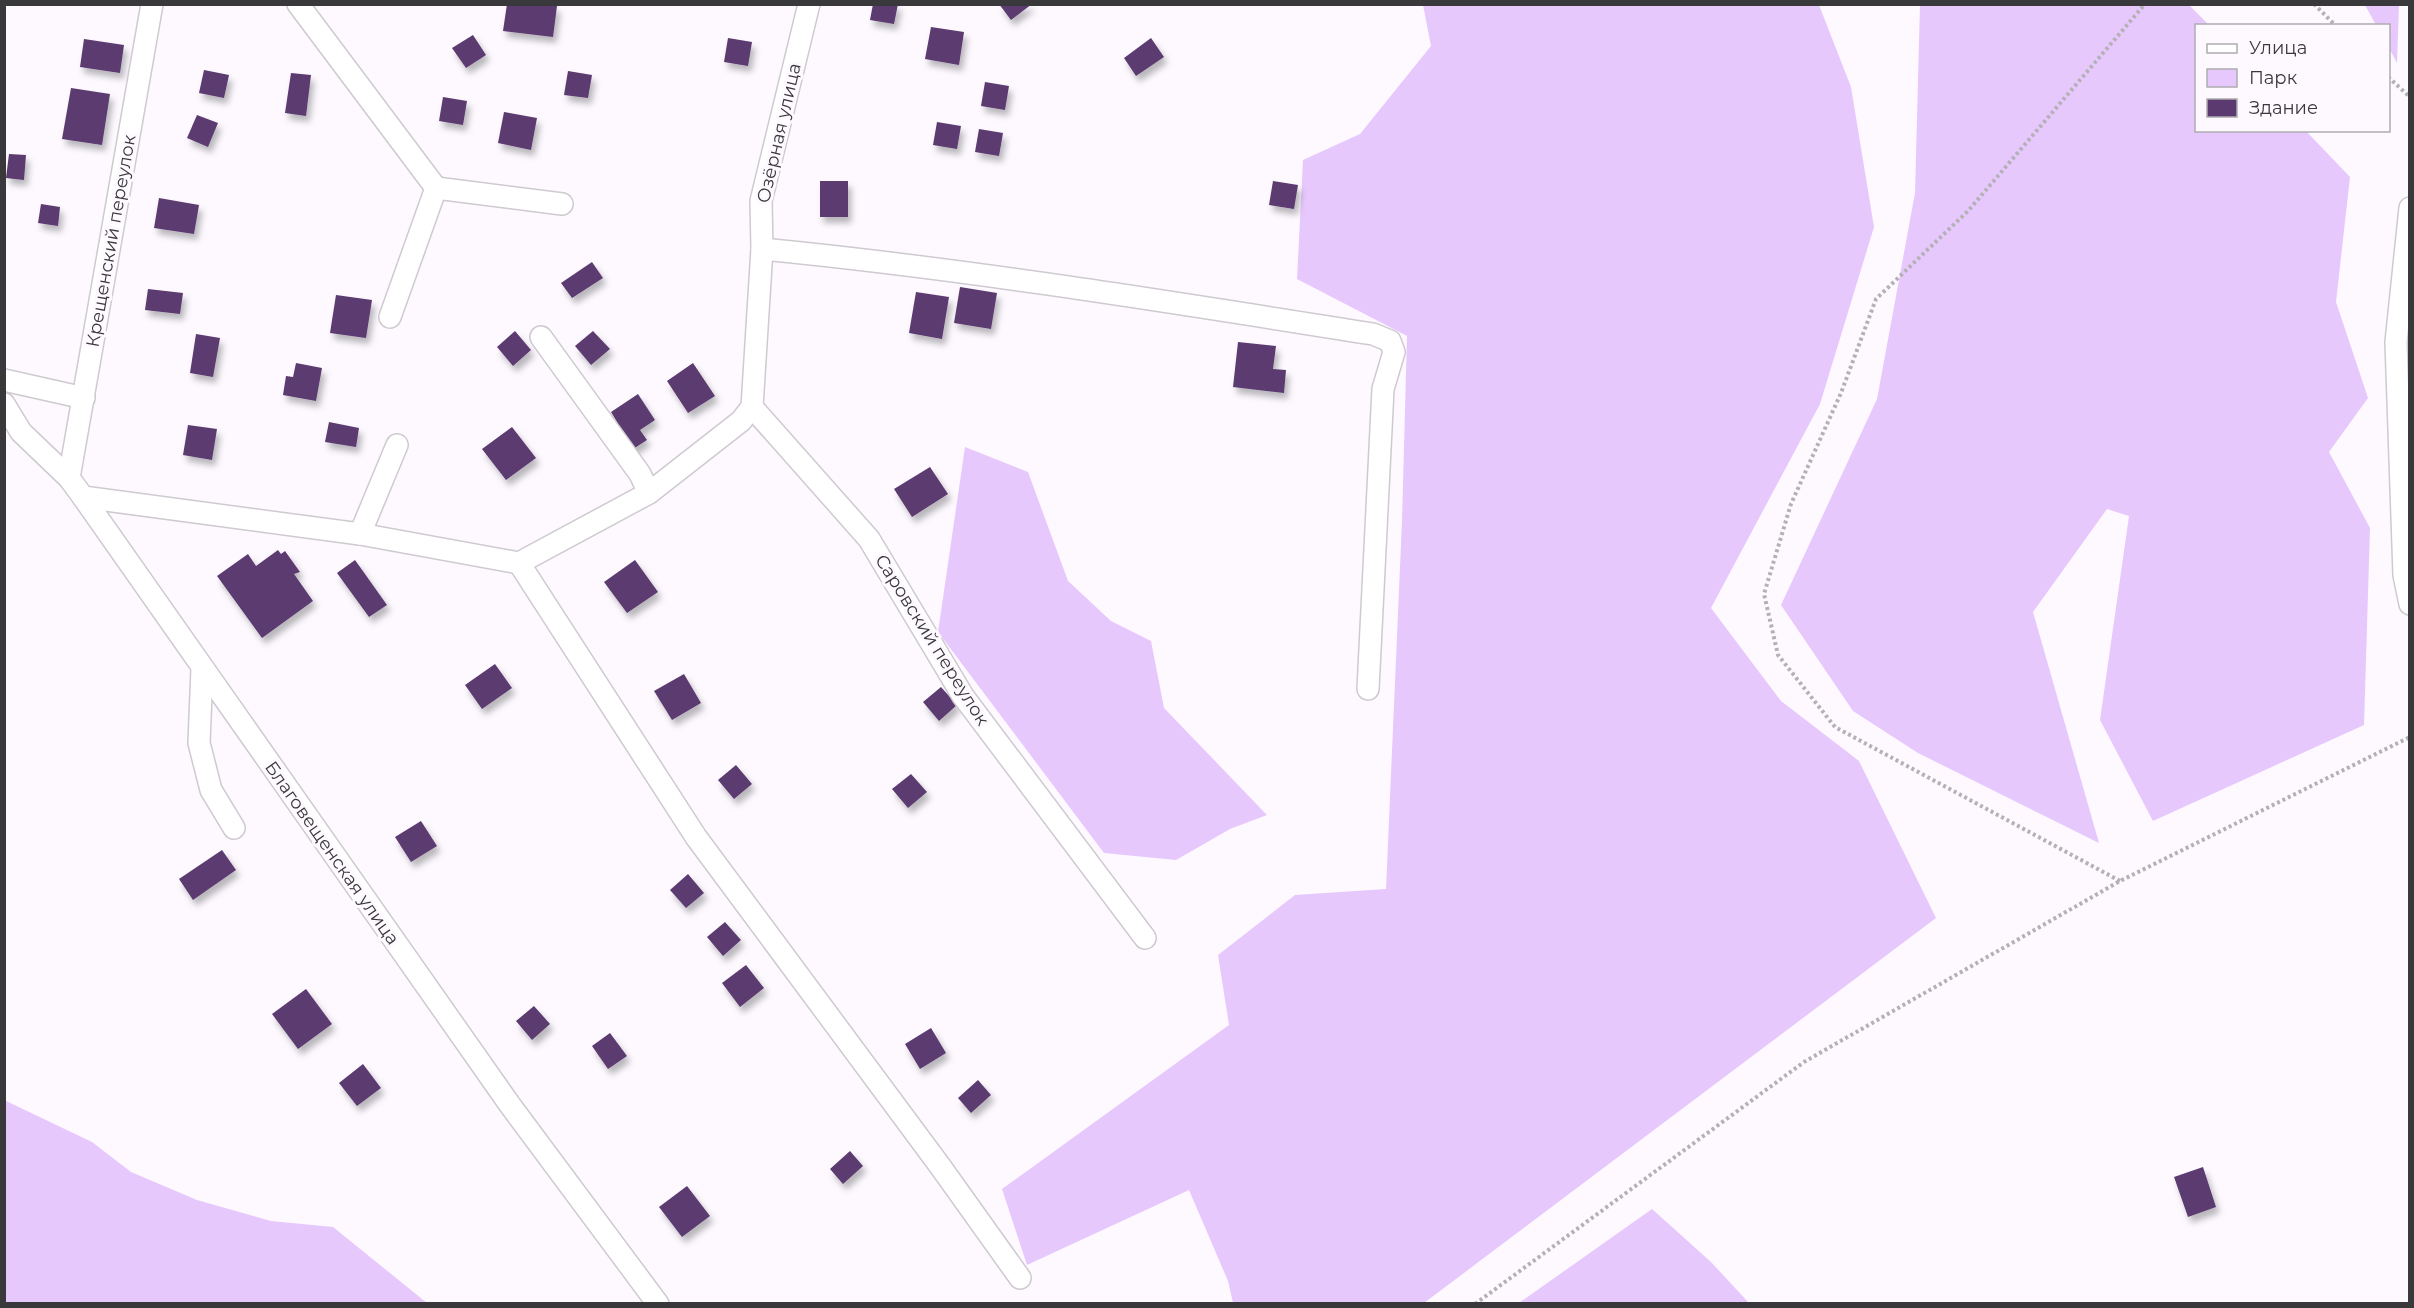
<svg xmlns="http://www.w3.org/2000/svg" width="2414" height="1308" font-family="Montserrat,sans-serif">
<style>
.green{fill:#e7c8fd}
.building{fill:#5b3a6f;filter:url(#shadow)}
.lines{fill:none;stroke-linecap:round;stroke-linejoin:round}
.street-casing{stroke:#cecad0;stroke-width:24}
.path{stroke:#b4b1b6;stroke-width:4;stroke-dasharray:3 3;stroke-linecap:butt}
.street{stroke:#fff;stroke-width:21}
.labels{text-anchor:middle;stroke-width:6;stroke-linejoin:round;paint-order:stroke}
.street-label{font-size:18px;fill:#39383a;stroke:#fdf9ff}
</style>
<defs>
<filter id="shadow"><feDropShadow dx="3.5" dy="6" stdDeviation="3" flood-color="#0004"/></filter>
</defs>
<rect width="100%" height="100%" fill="#fdf9ff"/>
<g class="green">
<path d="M1423 5H1819L1851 87 1874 227 1820 404 1711 608 1781 701 1859 761 1936 918 1424 1303H1233L1228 1281 1189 1190 1027 1265 1002 1189 1229 1025 1218 955 1295 895 1386 889 1402 521 1407 336 1297 279 1303 160 1360 134 1431 46Z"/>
<path d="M1920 5H2189L2209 25 2196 26V130L2306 131 2350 177 2336 302 2368 398 2329 452 2370 528 2364 725 2153 821 2100 720 2129 516 2107 509 2033 612 2099 843 1918 753 1853 711 1781 605 1877 399 1915 193Z"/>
<path d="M2365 5H2399L2397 63 2389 48 2388 26 2376 25Z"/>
<path d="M965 447 1028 472 1068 581 1111 621 1151 641 1164 708 1267 815 1230 829 1176 860 1104 853 938 632Z"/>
<path d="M4 1100 92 1142 131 1172 197 1200 271 1221 333 1227 427 1303H5Z"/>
<path d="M1652 1209 1711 1262 1749 1303H1519Z"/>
</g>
<g class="building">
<path d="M507 4 557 6 553 37 503 31Z"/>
<path d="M873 4H898L894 24 870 20Z"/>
<path d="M999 4H1032L1011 20Z"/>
<path d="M931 27 964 32 959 65 925 59Z"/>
<path d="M473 35 486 55 466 68 452 48Z"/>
<path d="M728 38 752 42 748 66 724 62Z"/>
<path d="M1151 38 1164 57 1136 76 1124 58Z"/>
<path d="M84 39 124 45 120 73 80 67Z"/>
<path d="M204 70 229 75 224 98 199 93Z"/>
<path d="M568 71 592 75 588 98 564 95Z"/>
<path d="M291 73 311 75 306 116 285 113Z"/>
<path d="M985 82 1009 86 1005 110 981 106Z"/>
<path d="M71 88 110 94 102 145 62 139Z"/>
<path d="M443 97 467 101 463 125 439 121Z"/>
<path d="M504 112 537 118 531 150 498 143Z"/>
<path d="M197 115 218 123 208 147 187 138Z"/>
<path d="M937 122 961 126 957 149 933 145Z"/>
<path d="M979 129 1003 133 999 156 975 152Z"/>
<path d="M9 154 26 155 24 180 6 178Z"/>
<rect x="820" y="181" width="28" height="36"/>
<path d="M1273 181 1298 185 1294 209 1269 205Z"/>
<path d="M159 198 199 205 194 234 154 228Z"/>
<path d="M41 204 60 207 58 226 38 223Z"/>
<path d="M592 262 603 278 572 298 561 283Z"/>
<path d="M960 287 997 293 991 329 954 323Z"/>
<path d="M148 289 183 293 180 314 145 310Z"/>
<path d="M916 292 949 297 942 339 909 333Z"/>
<path d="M336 295 372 300 366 338 330 333Z"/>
<path d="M515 331 531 350 513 366 497 347Z"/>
<path d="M593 331 610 349 591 365 575 346Z"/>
<path d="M196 334 220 338 213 377 190 373Z"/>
<path d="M1238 342 1276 346 1273 369 1286 370 1284 393 1233 387Z"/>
<path d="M296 363 322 368 316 401 283 395 286 376 293 377Z"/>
<path d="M693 363 715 396 688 413 667 381Z"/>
<path d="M638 394 655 420 640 430 647 440 630 451 613 425 617 422 611 412Z"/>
<path d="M329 422 359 428 356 447 325 442Z"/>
<path d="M188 425 217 429 212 460 183 455Z"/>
<path d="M512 427 536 458 506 480 482 449Z"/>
<path d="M930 467 948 494 912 517 894 489Z"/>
<path d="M278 550 281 554 285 551 300 572 294 574 313 601 262 638 217 576 248 554 256 566Z"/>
<path d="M355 560 387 605 369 617 337 573Z"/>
<path d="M635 560 658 592 627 613 604 582Z"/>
<path d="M495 664 512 688 482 709 465 685Z"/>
<path d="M684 674 701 703 672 720 654 691Z"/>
<path d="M941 687 957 705 939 721 923 702Z"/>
<path d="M736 765 752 784 734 799 718 780Z"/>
<path d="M911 774 927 792 908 808 892 789Z"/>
<path d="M421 821 437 846 411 862 395 837Z"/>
<path d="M222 850 236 870 193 900 179 879Z"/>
<path d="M688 874 704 893 686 908 670 890Z"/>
<path d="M725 922 741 940 723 956 707 937Z"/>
<path d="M746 965 764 988 740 1007 722 983Z"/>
<path d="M306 989 332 1024 298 1049 272 1014Z"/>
<path d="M534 1006 550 1024 532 1040 516 1021Z"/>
<path d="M931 1028 946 1053 920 1069 905 1044Z"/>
<path d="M610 1033 627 1056 608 1069 592 1046Z"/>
<path d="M363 1064 381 1088 357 1106 339 1083Z"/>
<path d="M978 1080 991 1095 971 1113 958 1098Z"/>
<path d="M850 1151 863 1166 843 1184 830 1169Z"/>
<path d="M2203 1167 2216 1207 2188 1217 2174 1177Z"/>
<path d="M687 1186 710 1216 682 1237 659 1207Z"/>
</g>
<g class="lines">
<defs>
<g id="street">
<path d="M298 4 436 188"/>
<path d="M436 188 562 204"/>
<path d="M2410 208 2396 342 2404 575 2410 604"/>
<path d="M762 249C967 269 1170 302 1373 334L1390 341 1394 352 1383 389 1368 689"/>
<path d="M390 317 436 188"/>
<path d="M541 337 640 474 649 493"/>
<path d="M4 380 84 398"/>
<path d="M4 404 21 432 69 478 83 497 510 1105 658 1304"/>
<path d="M752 407 869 539 963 696 1145 938"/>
<path d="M752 407 762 249 761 201 809 4"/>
<path d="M69 478 152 4"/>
<path d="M83 497 360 534 519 563 649 493 741 421 752 407"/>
<path d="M360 534 397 445"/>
<path d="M519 563 696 837 940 1166 1020 1278"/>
<path d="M202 669 199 743 211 790 234 828"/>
</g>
</defs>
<use href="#street" class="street-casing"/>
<g class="path">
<path d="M2314 4 2336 26"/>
<path d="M2388 77 2410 97"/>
<path d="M2120 881 1835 727 1778 655 1764 594 1791 504 1841 393 1876 299 1968 211 2145 4"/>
<path d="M1475 1304 1804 1062 2120 881 2410 737"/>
</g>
<use href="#street" class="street"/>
</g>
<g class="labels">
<g class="street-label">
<text transform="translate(779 133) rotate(-77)" y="6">Озёрная улица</text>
<text transform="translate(111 241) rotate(-80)" y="6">Крещенский переулок</text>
<text transform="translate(932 640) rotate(58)" y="6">Саровский переулок</text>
<text transform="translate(332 853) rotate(55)" y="6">Благовещенская улица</text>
</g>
</g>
<rect width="2414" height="1308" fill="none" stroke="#39383a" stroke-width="12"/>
<rect x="2195" y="24" width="195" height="108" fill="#fdf9ff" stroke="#afacb0" stroke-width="1.5"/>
<rect x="2207" y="44" width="30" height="9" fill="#ffffff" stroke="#afacb0" stroke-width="1.5"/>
<text x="2249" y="54" font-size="18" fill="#39383a">Улица</text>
<rect x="2207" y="69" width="30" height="18" fill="#e7c8fd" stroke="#afacb0" stroke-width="1.5"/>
<text x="2249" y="84" font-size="18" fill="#39383a">Парк</text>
<rect x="2207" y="99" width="30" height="18" fill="#5b3a6f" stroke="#afacb0" stroke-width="1.5"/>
<text x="2249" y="114" font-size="18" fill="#39383a">Здание</text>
</svg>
